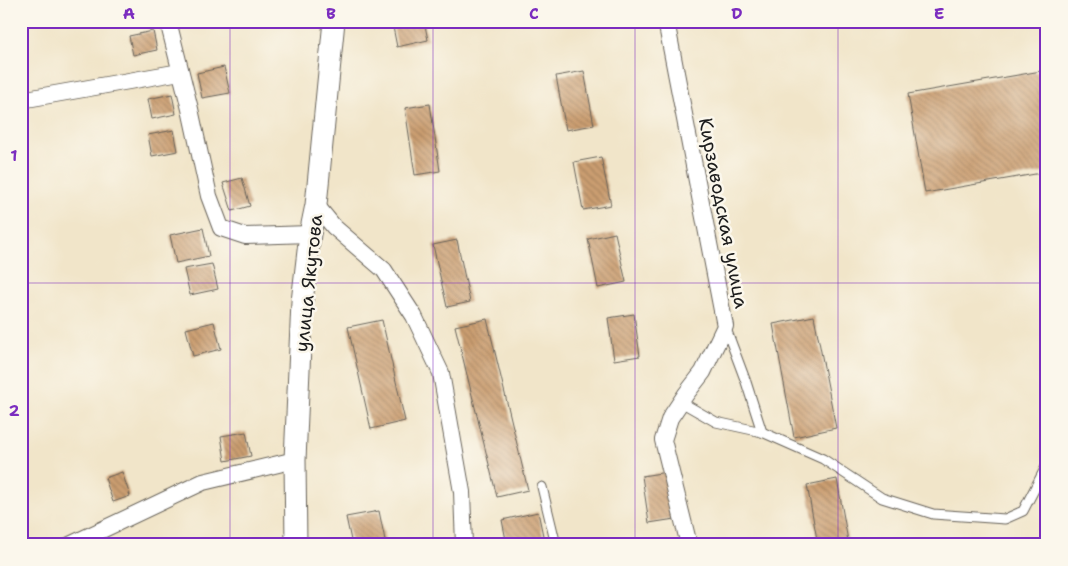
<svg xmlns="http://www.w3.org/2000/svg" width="1068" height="566" font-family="'Shantell Sans',sans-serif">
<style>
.building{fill:url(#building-back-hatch)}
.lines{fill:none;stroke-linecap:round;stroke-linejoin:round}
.service-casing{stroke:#676259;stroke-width:11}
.minor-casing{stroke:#676259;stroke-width:18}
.tertiary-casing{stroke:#676259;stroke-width:23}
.service{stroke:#fff;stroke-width:9}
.minor{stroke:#fff;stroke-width:16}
.tertiary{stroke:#fff;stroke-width:21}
.rail{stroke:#1c1c1c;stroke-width:4}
.grid{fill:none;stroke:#7b2cbf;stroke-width:1;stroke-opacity:0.55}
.labels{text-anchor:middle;stroke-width:5;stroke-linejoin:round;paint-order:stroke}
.street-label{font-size:19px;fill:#1c1c1c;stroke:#fbf7ec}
.neatline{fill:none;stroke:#7b2cbf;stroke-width:2}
.grid-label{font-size:16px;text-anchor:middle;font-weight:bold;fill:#7b2cbf}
</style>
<defs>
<pattern id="building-back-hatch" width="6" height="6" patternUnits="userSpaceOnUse" patternTransform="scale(1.25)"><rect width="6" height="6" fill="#cb9e71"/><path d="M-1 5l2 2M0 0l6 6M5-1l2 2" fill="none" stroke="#a4805c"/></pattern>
</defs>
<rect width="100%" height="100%" fill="#fbf7ec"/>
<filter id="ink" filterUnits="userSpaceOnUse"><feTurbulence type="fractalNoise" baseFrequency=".02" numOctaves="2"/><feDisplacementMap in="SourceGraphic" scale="10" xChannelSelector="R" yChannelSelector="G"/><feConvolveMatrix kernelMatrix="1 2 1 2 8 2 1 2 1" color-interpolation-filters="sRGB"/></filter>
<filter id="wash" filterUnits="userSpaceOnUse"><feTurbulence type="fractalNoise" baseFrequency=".0096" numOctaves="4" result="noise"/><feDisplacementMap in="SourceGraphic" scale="20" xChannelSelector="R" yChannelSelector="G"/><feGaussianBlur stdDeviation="1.12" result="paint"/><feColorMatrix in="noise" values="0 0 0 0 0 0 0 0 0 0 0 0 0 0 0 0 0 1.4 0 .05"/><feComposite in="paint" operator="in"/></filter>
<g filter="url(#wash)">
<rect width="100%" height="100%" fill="#f1e5c9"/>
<g id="blocks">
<g class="building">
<path d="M419 21H424L428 40 397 47 393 27Z"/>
<path d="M153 31 157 50 133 55 129 36Z"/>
<path d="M224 67 230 93 202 98 197 73Z"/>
<path d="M1047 70V172L925 193 908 94Z"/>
<path d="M584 71 594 125 566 130 556 76Z"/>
<path d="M172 94 176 114 152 119 148 99Z"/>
<path d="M430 104 440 171 415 175 405 108Z"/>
<path d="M174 130 178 151 152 156 148 135Z"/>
<path d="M601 157 611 205 583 210 574 162Z"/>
<path d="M242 178 250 206 232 211 223 183Z"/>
<path d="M203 228 209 256 176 263 170 235Z"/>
<path d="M615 233 626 282 598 288 588 239Z"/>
<path d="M457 240 470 302 447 307 433 245Z"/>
<path d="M212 264 218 289 190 295 184 269Z"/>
<path d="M634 314 640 356 614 360 608 318Z"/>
<path d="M814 316 836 428 794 437 773 324Z"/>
<path d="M487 319 528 490 497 497 455 326Z"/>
<path d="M382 320 405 421 371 429 348 327Z"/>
<path d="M214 322 221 349 193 356 186 329Z"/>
<path d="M246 432 251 456 225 461 221 436Z"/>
<path d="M122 472 130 496 113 502 105 478Z"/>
<path d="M667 472 675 519 649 523 642 476Z"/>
<path d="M837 479 848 541 829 545H818L807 485Z"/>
<path d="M379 511 386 545H352L346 517Z"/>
<path d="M538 512 545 545H507L502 520Z"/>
</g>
</g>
</g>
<g filter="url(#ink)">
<use href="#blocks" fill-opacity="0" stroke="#676259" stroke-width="1"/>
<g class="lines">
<defs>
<g id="service">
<path d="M725 326 746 382 762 432"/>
<path d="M681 402 716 422 762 432 823 459 882 498 933 514 1005 519 1023 511 1047 465"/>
<path d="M542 487 556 545"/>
</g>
<g id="minor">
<path d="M168 21 190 109 209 196 221 228 245 236 310 234"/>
<path d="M666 21 725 326 703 372 686 394 670 418 663 440 689 545"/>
<path d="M21 100 180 72"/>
<path d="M316 205 334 227 384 270 414 316 441 373 462 492 464 545"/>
<path d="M70 545 203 482 295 460"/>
</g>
<path id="tertiary" d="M296 545 295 460 302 302 310 234 316 205 334 21"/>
</defs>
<use href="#service" class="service-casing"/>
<use href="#minor" class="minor-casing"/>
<use href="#tertiary" class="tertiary-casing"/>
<use href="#service" class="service"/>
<use href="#minor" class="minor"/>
<use href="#tertiary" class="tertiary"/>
<path class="rail" d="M894 542 895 545"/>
</g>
</g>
<path class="grid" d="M230 21V545M433 21V545M635 21V545M838 21V545M21 283H1047"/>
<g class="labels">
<g class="street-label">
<text transform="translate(724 213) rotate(79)" y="7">Кирзаводская улица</text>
<text transform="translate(308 283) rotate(-84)" y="7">улица Якутова</text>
</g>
</g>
<rect width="1068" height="566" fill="none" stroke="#fbf7ec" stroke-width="55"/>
<rect x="28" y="28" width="1012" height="510" class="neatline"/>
<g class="grid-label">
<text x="129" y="19">A</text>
<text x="331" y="19">B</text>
<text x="534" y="19">C</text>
<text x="737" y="19">D</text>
<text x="939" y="19">E</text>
<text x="14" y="161">1</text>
<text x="14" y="416">2</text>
</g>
</svg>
